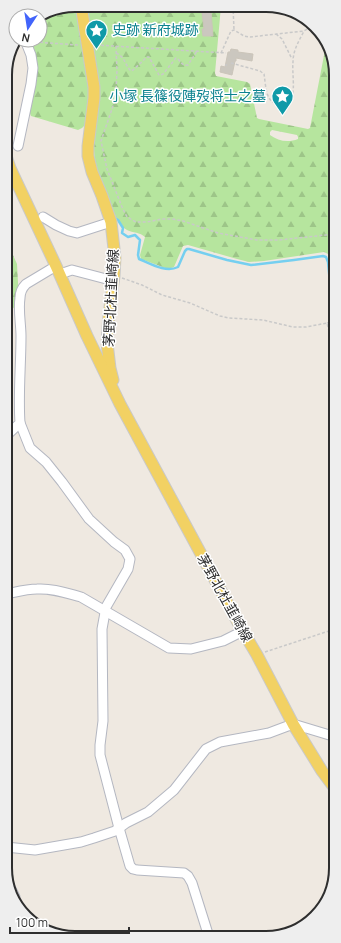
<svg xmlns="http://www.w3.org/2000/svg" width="341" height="943" font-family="Manrope,'Noto Sans JP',sans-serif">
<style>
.forest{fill:url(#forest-firs);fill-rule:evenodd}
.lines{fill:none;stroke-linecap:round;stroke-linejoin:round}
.stream{stroke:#75cff0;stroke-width:2.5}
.building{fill:#cbc7bf;stroke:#cbc5ba}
.minor-casing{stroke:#b4b7c1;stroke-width:11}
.major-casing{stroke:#c9c9c9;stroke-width:13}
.path{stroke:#c9c9c9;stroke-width:1.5;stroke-dasharray:3 2;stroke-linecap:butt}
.minor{stroke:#fff;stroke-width:9}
.major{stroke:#f2d163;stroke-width:11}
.labels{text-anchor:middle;stroke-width:3;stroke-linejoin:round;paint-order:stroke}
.culture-label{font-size:14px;fill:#0d838f;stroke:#fff;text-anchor:start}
.street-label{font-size:14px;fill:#2e2e2e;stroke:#fff}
.rim{fill:none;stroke:#2e2e2e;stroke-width:2}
</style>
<defs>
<pattern id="forest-firs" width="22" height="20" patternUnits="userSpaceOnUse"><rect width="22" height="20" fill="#b6e59e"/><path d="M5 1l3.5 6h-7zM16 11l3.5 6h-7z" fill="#9dc588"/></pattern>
</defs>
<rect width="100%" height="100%" fill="#efe9e1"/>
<g class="forest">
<path d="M76 5 89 89 88 107 85 125 82 128 78 130 31 116 28 108 33 84 28 40H40V18Z"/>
<path d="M85 5 221 6 215 73 216 76 247 82 250 84 257 118 259 119 308 129 310 128 326 45 335 61V284L331 283V281L329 256 328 254 324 252 264 261 249 262 237 259 188 245 183 246 174 267 168 269 141 259 140 255 145 237C140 232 133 233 127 230 121 227 115 215 111 209L95 166ZM272 130 297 135 298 137V139C288 143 278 141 270 135V132Z"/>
<path d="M5 237 17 264 19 301 11 311 6 313Z"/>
<path d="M336 851V872L335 874 330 875Z"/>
</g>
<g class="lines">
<path class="stream" d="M115 218 118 220 123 228 122 233 128 237 135 235 140 240 138 255 139 259C151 264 166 273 178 267L185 251 187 249H189L227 260 251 265 294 260 323 256 326 257 328 262 330 283 331 286 335 288"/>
</g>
<g class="building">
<path d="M211 12 213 36H203L202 29H204L202 13Z"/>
<path d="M231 49 238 50V52L253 54 252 61 236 58V61H235L232 75 220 72 221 66 225 67 228 52H230Z"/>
</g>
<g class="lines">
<defs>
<g id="minor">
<path d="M18 146 31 84 33 68 31 55 25 40"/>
<path d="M43 217 56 225 69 231 77 233 111 222"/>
<path d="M60 274 72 270 114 281"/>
<path d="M20 423 30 448 46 462 62 482 89 519 114 542 125 550 130 559 128 569 106 607 102 629 103 721 100 745V755L119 828 130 866 133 869 137 870 184 873 188 876 192 883 209 937"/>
<path d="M6 436 20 423C18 394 21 365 21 336 21 324 18 310 20 298 20 292 22 288 26 284L56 266"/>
<path d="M6 594C16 592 27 589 37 589 52 588 66 593 81 597L169 648 191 649 223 641 243 631"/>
<path d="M6 847 35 850 81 842 94 838 115 831 126 823 148 812 174 790 206 749 220 742 269 733 293 724 336 737"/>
<path d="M6 879 15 897"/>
</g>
<g id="major">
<path d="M81 5 94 87V98L88 146V156L92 172 102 196 111 222 115 258 114 276 109 315 107 343 110 368 113 380"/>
<path d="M5 153 10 168 56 266 87 336 120 404 241 628 257 655 293 724 322 771 336 790"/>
</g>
</defs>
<use href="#minor" class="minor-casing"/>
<use href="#major" class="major-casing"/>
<g class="path">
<path d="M233 6 234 30"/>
<path d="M276 34 282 39 292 59"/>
<path d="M35 42 78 45"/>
<path d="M96 45 226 53"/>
<path d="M116 46 117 70 116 92 114 103 101 141 107 169 122 207 127 217 136 222H147L162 219H172L183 221 218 233 257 240H279L335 234"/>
<path d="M116 53C125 57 124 63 130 70L132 71 147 57H149L159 75H161L163 74 176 58H177C181 62 182 66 188 65L197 51"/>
<path d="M221 53 231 31 234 30 244 36 250 37 304 31 314 25"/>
<path d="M231 63 260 71 264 74C266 85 265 107 282 103 286 102 290 100 292 96 295 88 292 72 293 62 293 50 299 41 304 31"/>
<path d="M226 66V64"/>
<path d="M122 278 142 285 162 295 190 303 220 316 229 318 263 320 293 327H306L327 323 335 356"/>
<path d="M327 323 331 322 335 318"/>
<path d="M265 652 335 629"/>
</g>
<use href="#minor" class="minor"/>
<use href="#major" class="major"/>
</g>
<defs>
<symbol id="sight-pin" viewBox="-11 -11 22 30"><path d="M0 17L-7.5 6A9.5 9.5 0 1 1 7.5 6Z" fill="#0f9aa8" stroke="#fff"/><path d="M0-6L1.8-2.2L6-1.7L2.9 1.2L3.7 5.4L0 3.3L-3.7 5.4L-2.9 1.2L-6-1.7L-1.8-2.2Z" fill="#fff"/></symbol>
</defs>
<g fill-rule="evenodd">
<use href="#sight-pin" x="84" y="18" width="25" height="34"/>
<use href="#sight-pin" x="270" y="84" width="25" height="34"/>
</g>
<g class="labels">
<g class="culture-label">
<text x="112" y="35">史跡 新府城跡</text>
<text x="266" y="101" text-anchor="end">小塚 長篠役陣歿将士之墓</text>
</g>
<g class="street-label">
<text transform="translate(111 298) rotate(-87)" y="5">茅野北杜韮崎線</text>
<text transform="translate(225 598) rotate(61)" y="5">茅野北杜韮崎線</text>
</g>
</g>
<path d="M0 0H341V943H0ZM75 12H266A63 63 0 0 1 329 75V868A63 63 0 0 1 266 931H75A63 63 0 0 1 12 868V75A63 63 0 0 1 75 12Z" fill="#eee" fill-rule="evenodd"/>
<path class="rim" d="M75 12H266A63 63 0 0 1 329 75V868A63 63 0 0 1 266 931H75A63 63 0 0 1 12 868V75A63 63 0 0 1 75 12Z"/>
<g transform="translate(28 28) rotate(192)"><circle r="19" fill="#ffffff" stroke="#ababab"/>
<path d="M0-3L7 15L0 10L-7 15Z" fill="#4264fb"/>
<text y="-6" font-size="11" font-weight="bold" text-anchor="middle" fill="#2e2e2e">N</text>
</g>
<path d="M10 927v6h119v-6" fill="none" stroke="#2e2e2e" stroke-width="2"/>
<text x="16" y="927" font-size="12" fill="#2e2e2e" stroke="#ffffff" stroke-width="3" paint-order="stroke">100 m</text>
</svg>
